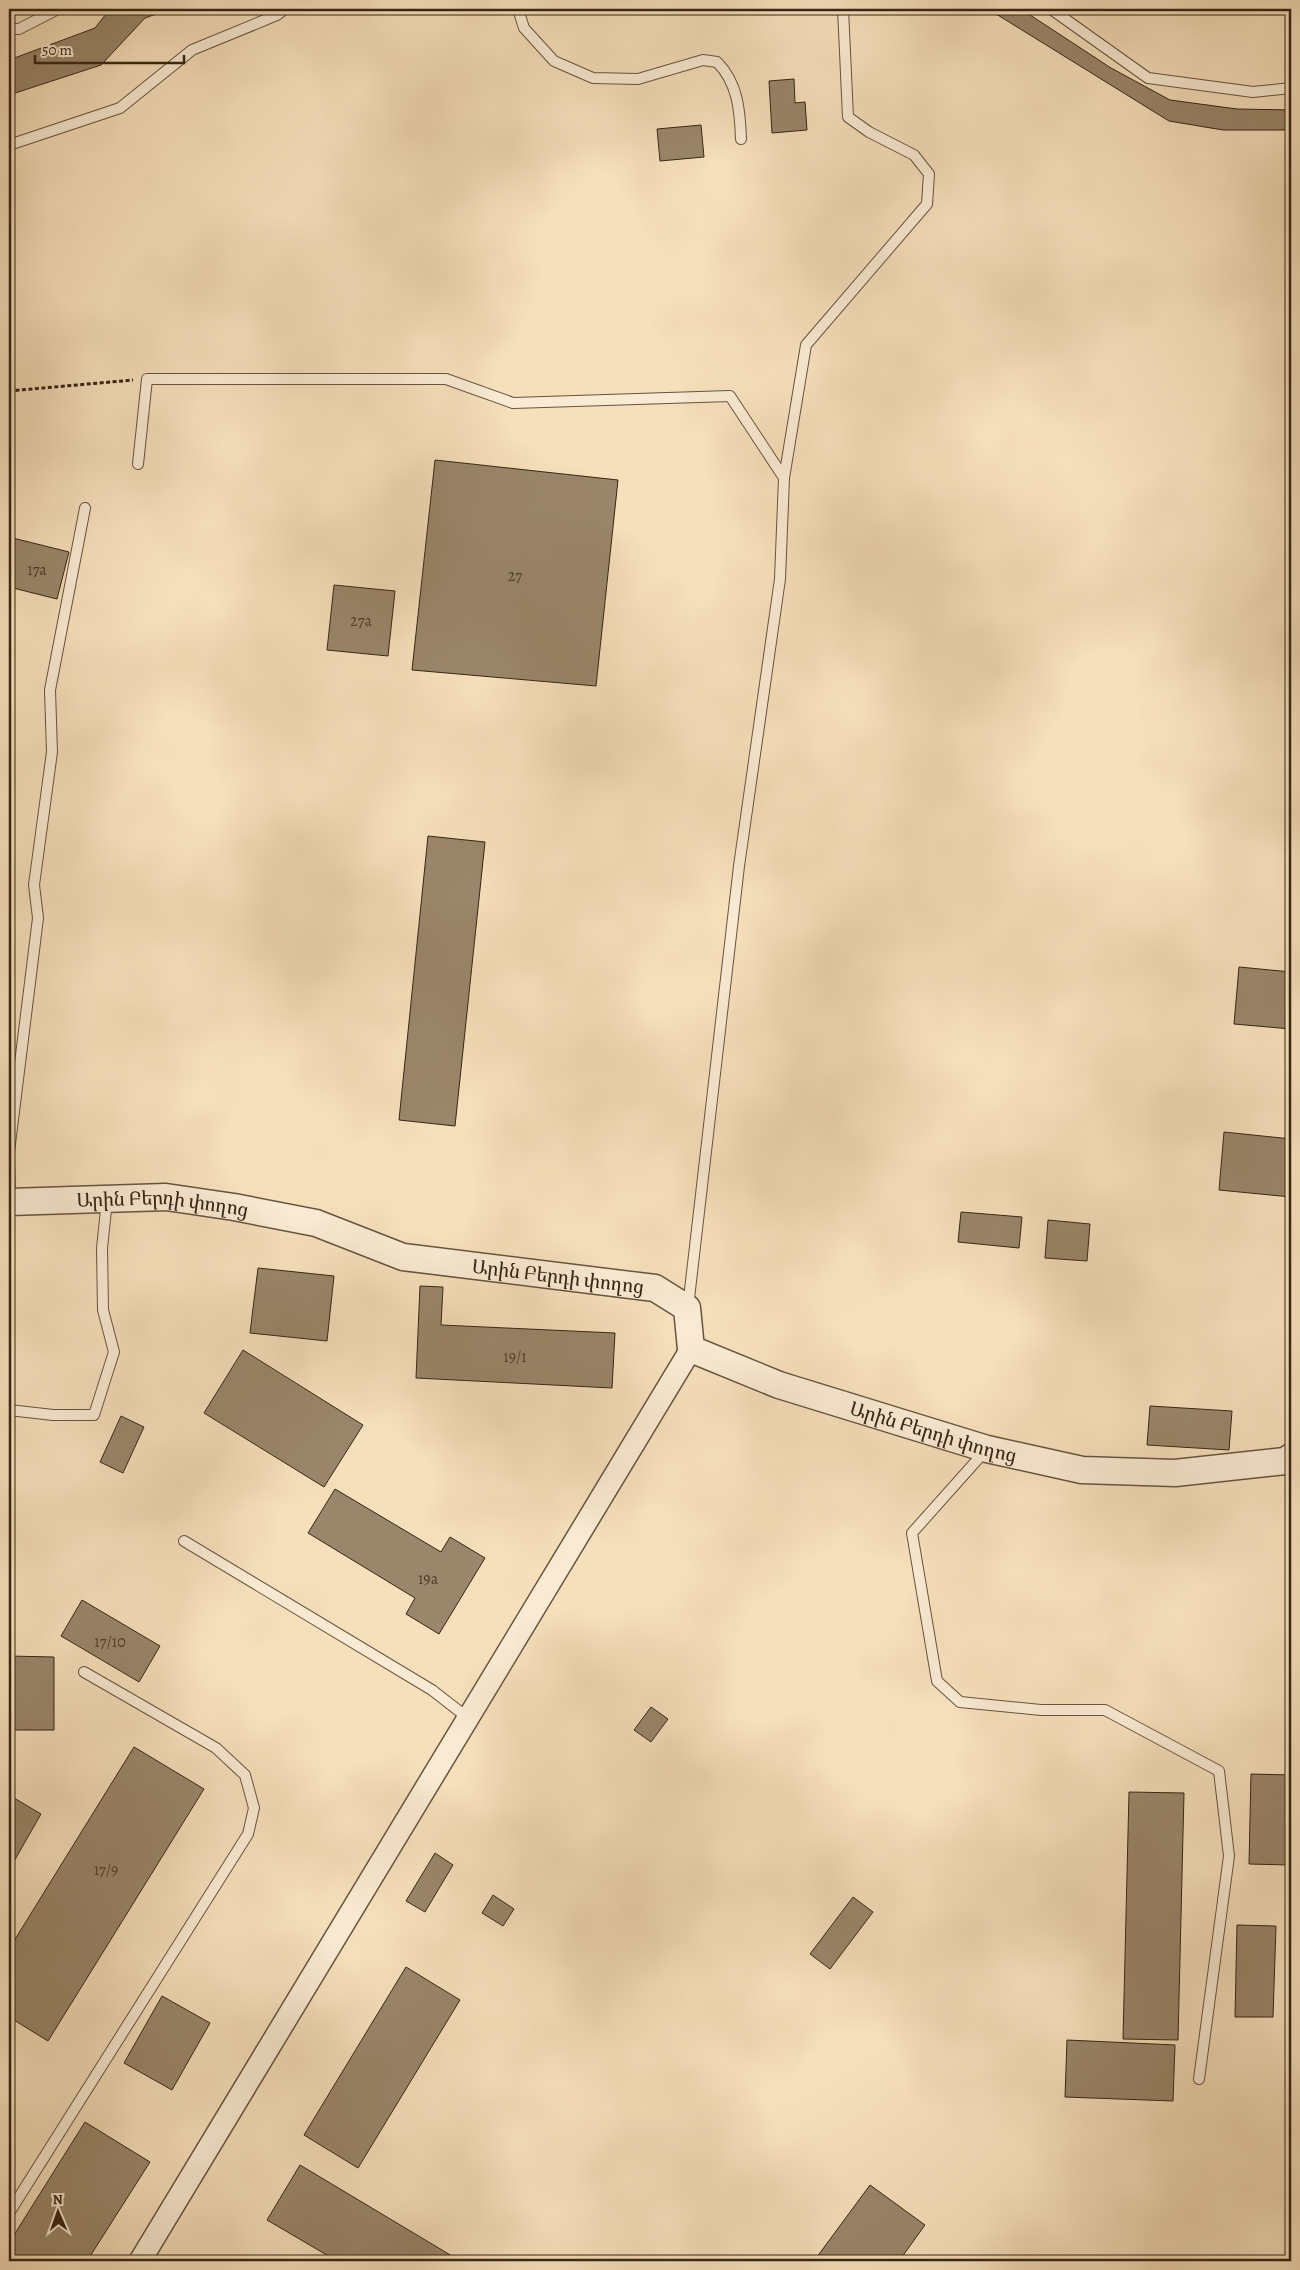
<svg xmlns="http://www.w3.org/2000/svg" width="1300" height="2270" font-family="Alegreya,'Noto Serif Armenian',serif">
<style>
.building{fill:#9a866b;stroke:#362515}
.lines{fill:none;stroke-linecap:round;stroke-linejoin:round}
.service-casing{stroke:#66543e;stroke-width:12}
.minor-casing{stroke:#66543e;stroke-width:24}
.tertiary-casing{stroke:#66543e;stroke-width:29}
.path{stroke:#362515;stroke-width:3;stroke-dasharray:4 2.5;stroke-linecap:butt}
.service{stroke:#f9ead3;stroke-width:10}
.minor{stroke:#f9ead3;stroke-width:21}
.tertiary{stroke:#f9ead3;stroke-width:26}
.labels{text-anchor:middle;stroke-width:4;stroke-linejoin:round;paint-order:stroke}
.number-label{font-size:16px;fill:#4f3d2a}
.street-label{font-size:19px;fill:#362515;stroke:#f9ead3}
</style>
<rect width="100%" height="100%" fill="#f6dfbb"/>
<filter id="stains"><feTurbulence type="fractalNoise" baseFrequency=".004" numOctaves="4"/><feColorMatrix values="0 0 0 0 .2 0 0 0 0 .09 0 0 0 0 .02 0 0 0 .5 -.17"/></filter>
<radialGradient id="worn" r=".72"><stop offset=".6" stop-color="#630" stop-opacity="0"/><stop offset="1" stop-color="#630" stop-opacity=".3"/></radialGradient>
<g class="building">
<path d="M110 9H170L145 18 101 65 9 95V60L95 28Z"/>
<path d="M988 9H1021L1111 68 1170 100 1237 109 1291 110V130H1223L1169 121Z"/>
<path d="M794 79 795 103 805 102 807 130 772 133 769 81Z"/>
<path d="M701 125 704 157 660 161 657 129Z"/>
<path d="M435 460 618 480 596 686 412 670Z"/>
<path d="M9 537 69 552 57 599 9 587Z"/>
<path d="M334 585 395 591 388 656 327 650Z"/>
<path d="M428 836 485 842 455 1126 399 1120Z"/>
<path d="M1239 967 1291 972V1029L1234 1024Z"/>
<path d="M1224 1132 1291 1139V1197L1219 1190Z"/>
<path d="M961 1212 1022 1217 1019 1248 958 1242Z"/>
<path d="M1048 1220 1090 1224 1087 1261 1045 1258Z"/>
<path d="M258 1268 334 1276 327 1341 250 1333Z"/>
<path d="M420 1286 443 1287 441 1325 615 1333 612 1388 416 1378Z"/>
<path d="M243 1350 363 1425 324 1487 204 1413Z"/>
<path d="M1150 1406 1232 1411 1229 1450 1147 1445Z"/>
<path d="M121 1416 144 1427 123 1473 100 1462Z"/>
<path d="M335 1489 441 1552 450 1537 485 1558 439 1634 406 1614 415 1598 308 1533Z"/>
<path d="M82 1600 160 1646 139 1682 61 1636Z"/>
<path d="M9 1656 54 1657V1730H9Z"/>
<path d="M651 1707 668 1719 651 1742 634 1730Z"/>
<path d="M134 1747 204 1789 48 2041 9 2017V1949Z"/>
<path d="M1251 1774 1291 1775 1289 1865 1249 1864Z"/>
<path d="M1129 1792 1184 1793 1178 2040 1123 2039Z"/>
<path d="M9 1795 41 1814 9 1870Z"/>
<path d="M435 1853 453 1865 425 1912 406 1901Z"/>
<path d="M493 1895 514 1909 503 1926 482 1913Z"/>
<path d="M853 1897 873 1912 830 1969 810 1954Z"/>
<path d="M1237 1925 1276 1926 1273 2017H1235Z"/>
<path d="M406 1967 460 2000 358 2168 304 2135Z"/>
<path d="M162 1996 210 2023 172 2090 124 2063Z"/>
<path d="M1067 2040 1175 2045 1173 2101 1065 2097Z"/>
<path d="M85 2122 150 2162 87 2261H9V2243Z"/>
<path d="M300 2165 452 2256 449 2261H337L267 2220Z"/>
<path d="M870 2185 925 2225 899 2261H814Z"/>
</g>
<g class="lines">
<defs>
<g id="service">
<path d="M518 9 524 28 554 61 593 78 638 79 703 60 717 62C738 83 740 111 741 139"/>
<path d="M1051 9 1148 78 1253 92 1291 88"/>
<path d="M9 29H19L58 9"/>
<path d="M9 145 120 108 192 50 277 15 285 9"/>
<path d="M138 464 147 379H446L513 403 730 396 784 478"/>
<path d="M9 1152 38 918 34 885 52 752 50 690 85 508"/>
<path d="M9 1158 10 1201"/>
<path d="M688 1307 739 866 780 579 784 478 806 345 927 204 929 174 914 155 869 132 848 117 843 9"/>
<path d="M9 1410 53 1415H94L114 1352 103 1310 102 1248 107 1200"/>
<path d="M986 1450 912 1533 937 1681 960 1702 1041 1710H1105L1219 1771 1229 1856 1199 2079"/>
<path d="M184 1541 432 1690 468 1718"/>
<path d="M9 2213 248 1834 254 1808 245 1775 216 1748 84 1672"/>
</g>
<path id="minor" d="M140 2261 691 1349"/>
<g id="tertiary">
<path id="s1" d="M9 1202 166 1197 234 1207 316 1223 403 1257 655 1288 687 1308 691 1349 779 1385 987 1449 1082 1470 1175 1473 1285 1461 1291 1457"/>
</g>
</defs>
<use href="#service" class="service-casing"/>
<use href="#minor" class="minor-casing"/>
<use href="#tertiary" class="tertiary-casing"/>
<path class="path" d="M9 391 133 380"/>
<use href="#service" class="service"/>
<use href="#minor" class="minor"/>
<use href="#tertiary" class="tertiary"/>
</g>
<g class="labels">
<g class="number-label">
<text x="37" y="575">17a</text>
<text x="515" y="581">27</text>
<text x="361" y="626">27a</text>
<text x="515" y="1362">19/1</text>
<text x="428" y="1584">19a</text>
<text x="110" y="1647">17/10</text>
<text x="106" y="1875">17/9</text>
</g>
<g class="street-label">
<text dy="7" stroke="none"><textPath href="#s1" startOffset="154">Արին Բերդի փողոց</textPath></text>
<text dy="7" stroke="none"><textPath href="#s1" startOffset="559">Արին Բերդի փողոց</textPath></text>
<text dy="7" stroke="none"><textPath href="#s1" startOffset="992">Արին Բերդի փողոց</textPath></text>
</g>
</g>
<rect width="1300" height="2270" fill="none" stroke="#f6dfbb" stroke-width="30"/>
<rect x="10" y="10" width="1280" height="2250" fill="none" stroke="#362515" stroke-width="2.5"/>
<rect x="15" y="15" width="1270" height="2240" fill="none" stroke="#362515"/>
<g transform="translate(58 2212) rotate(358)" stroke="#f9ead3" stroke-width="4" paint-order="stroke">
<path d="M0-4L9 19L0 12L-9 19Z" fill="#362515"/>
<text y="-8" font-size="14" font-weight="bold" text-anchor="middle" fill="#362515">N</text>
</g>
<path d="M35 55v8h149v-8" fill="none" stroke="#362515" stroke-width="2.5"/>
<text x="42" y="55" font-size="15" fill="#362515" stroke="#f9ead3" stroke-width="4" paint-order="stroke">50 m</text>
<rect width="100%" height="100%" filter="url(#stains)"/>
<rect width="100%" height="100%" fill="url(#worn)"/>
</svg>
